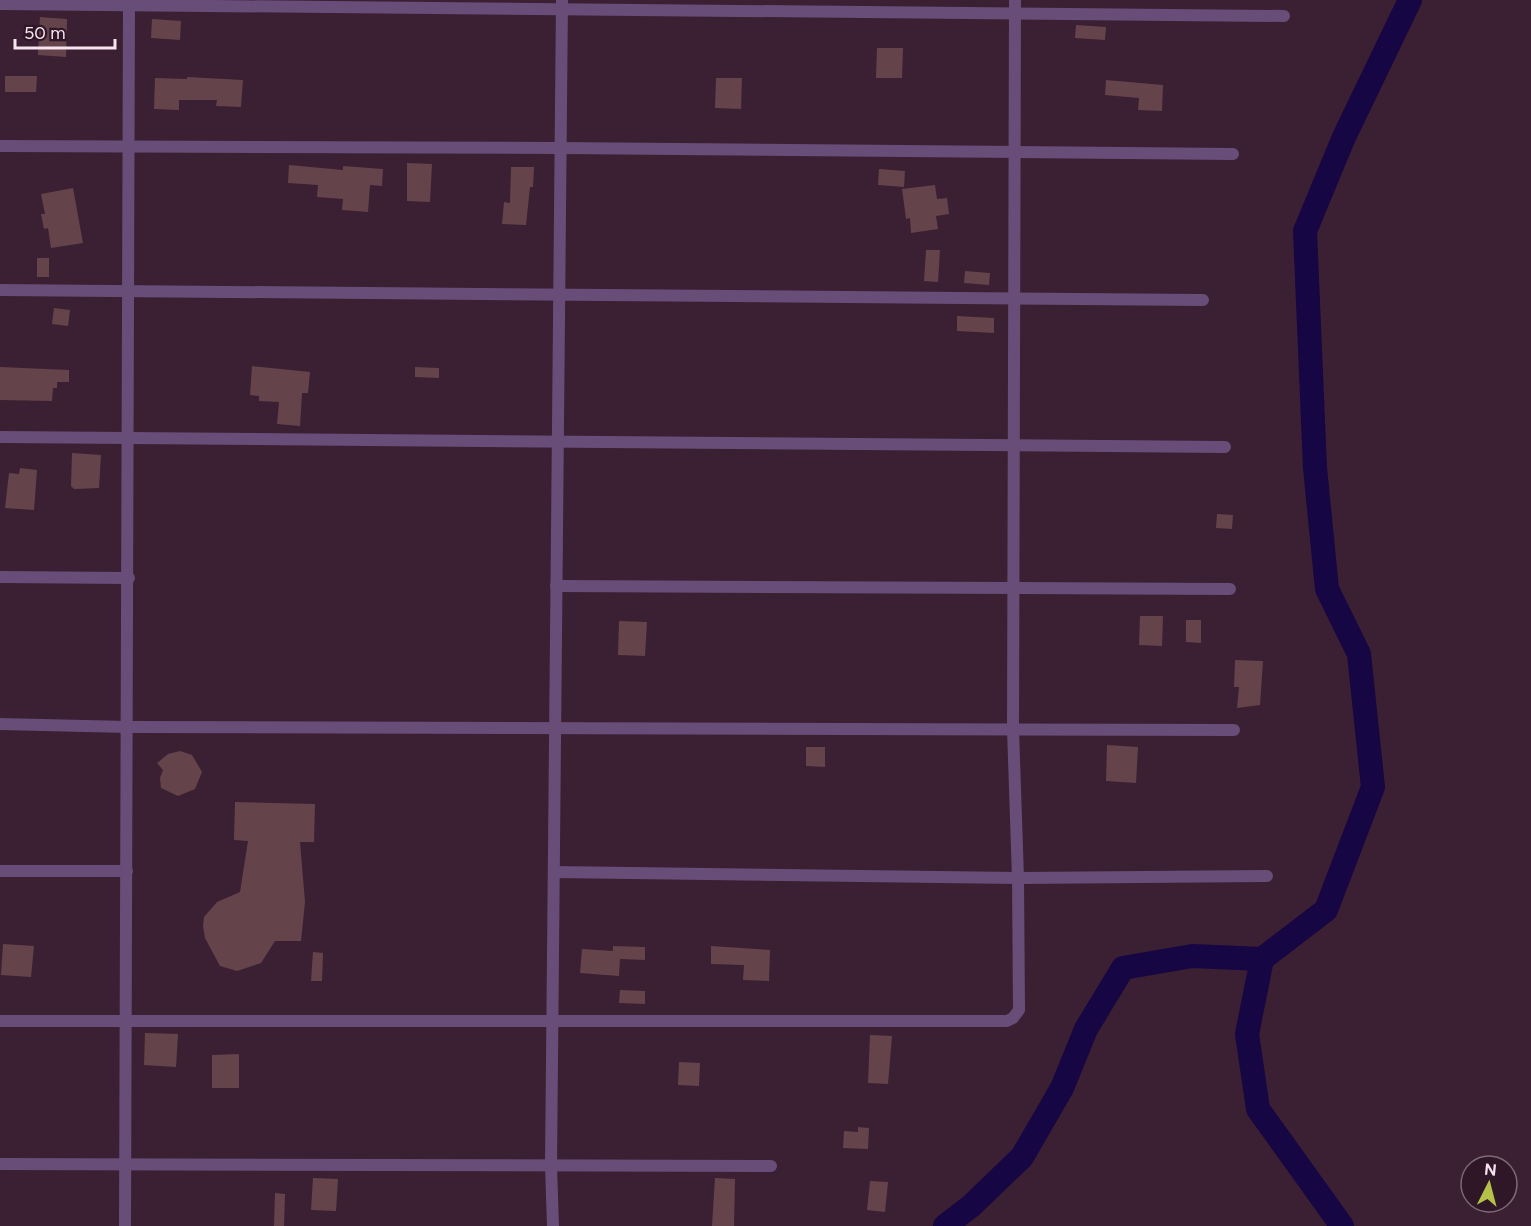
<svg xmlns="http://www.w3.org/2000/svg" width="1531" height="1226" font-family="Figtree,sans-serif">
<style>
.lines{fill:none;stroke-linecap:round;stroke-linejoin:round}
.river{stroke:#160643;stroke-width:24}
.building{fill:#65434a}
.minor{stroke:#684d78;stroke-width:12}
</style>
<rect width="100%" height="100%" fill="#3a2032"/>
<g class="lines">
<g class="river">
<path d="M1262 959 1247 1034 1258 1109 1342 1226"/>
<path d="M945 1226 971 1206 1022 1157 1062 1088 1086 1029 1123 968 1192 956 1262 959 1326 910 1373 787 1359 654 1327 589 1315 468 1305 231 1344 137 1410 0"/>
</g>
</g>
<g class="building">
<path d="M40 17 67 19 66 57 38 55Z"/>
<path d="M152 19 181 21 180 40 151 38Z"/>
<path d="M1076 25 1106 27 1105 40 1075 38Z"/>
<path d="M877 48H903L902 78H876Z"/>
<path d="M5 76H37L36 92H5Z"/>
<path d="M187 77 243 80 241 107 216 106 217 100H179V110L154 109 155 78 187 79Z"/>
<path d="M716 78H742L741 109 715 108Z"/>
<path d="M1106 80 1163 85 1162 111 1138 110 1139 98 1105 95Z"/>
<path d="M407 163 432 164 430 202 407 201Z"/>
<path d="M289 165 343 170V166L383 169 382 186 370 185 368 212 342 210 343 199 317 197 318 185 288 183Z"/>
<path d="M511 167H534L533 187H530L526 225 502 224 504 202 510 203Z"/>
<path d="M879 169 905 171 904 187 878 185Z"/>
<path d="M935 185 937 199 947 198 949 214 936 216 938 229 911 233 910 218 906 219 902 189Z"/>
<path d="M73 188 83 243 51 248 48 228 44 229 41 214H45L41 194Z"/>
<path d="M926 250H940L938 282 924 281Z"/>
<rect x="37" y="258" width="12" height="19"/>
<path d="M965 271 990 273 989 285 964 283Z"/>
<path d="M54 308 70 310 68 326 52 324Z"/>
<path d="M957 316 994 318V333L957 331Z"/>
<path d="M252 366 310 372 308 393H302L300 426 277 424 279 402 259 401V396L250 395Z"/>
<path d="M0 367 69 370V382H57V388H53L52 401 0 400Z"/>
<path d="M415 367 439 368V378L415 377Z"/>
<path d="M72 453 101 455 99 488 74 489 71 486Z"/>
<path d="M20 468 37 470 34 510 5 508 9 473 19 474Z"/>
<path d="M1217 514 1233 515 1232 529 1216 528Z"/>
<path d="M1140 616H1163L1162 646 1139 645Z"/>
<path d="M1186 620H1201V643L1186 642Z"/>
<path d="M619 621 647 622 645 656 618 655Z"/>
<path d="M1235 660 1263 661 1260 705 1237 708 1239 687H1234Z"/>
<path d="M1107 745 1138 747 1136 783 1106 781Z"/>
<path d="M806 747H825V767L806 766Z"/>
<path d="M180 751 192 755 202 772 195 789 178 796 161 788 160 778 163 770 157 763 168 754Z"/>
<path d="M235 802 315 804 314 842H300L305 902 301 941H275L261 963 237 971 220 966 205 938 203 926 204 917 217 902 240 892 248 841 234 840Z"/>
<path d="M3 944 34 946 31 977 1 975Z"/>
<path d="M613 946 645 947V960L620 959 619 976 580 973 582 949 613 951Z"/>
<path d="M711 946 770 950 769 981 743 980 744 965 711 964Z"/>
<path d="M313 952 323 953 322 981H311Z"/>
<path d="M620 990 645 991V1004L619 1003Z"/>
<path d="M145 1033 178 1034 176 1067 144 1065Z"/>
<path d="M870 1035 892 1036 888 1084 868 1083Z"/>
<path d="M239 1054V1088H212V1055Z"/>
<path d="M679 1062 700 1063 699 1086 678 1085Z"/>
<path d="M858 1127 869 1128 868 1149 843 1148 844 1131 858 1132Z"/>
<path d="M313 1178 338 1179 336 1211 311 1210Z"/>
<path d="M715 1178 735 1179 734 1226H712Z"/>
<path d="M870 1181 888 1182 885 1212 867 1210Z"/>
<path d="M275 1193 285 1194 284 1226H274Z"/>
</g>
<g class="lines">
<g class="minor">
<path d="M0 4 1284 16"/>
<path d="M0 146 560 148 1233 154"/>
<path d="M0 290 1203 300"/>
<path d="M0 437 1225 447"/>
<path d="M0 577 129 578"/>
<path d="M556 586 1230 589"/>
<path d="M0 724 128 727 1234 730"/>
<path d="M0 871H127"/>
<path d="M554 872 1018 878 1267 876"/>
<path d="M0 1021H1007L1013 1018 1019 1010 1018 878 1013 729 1015 0"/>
<path d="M0 1164 771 1166"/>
<path d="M125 1226 129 0"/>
<path d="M553 1226 551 1166 562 0"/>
</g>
</g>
<g transform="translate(1489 1184) rotate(6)"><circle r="28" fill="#2f1728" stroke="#7f6978" stroke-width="1.5"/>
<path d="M0-4.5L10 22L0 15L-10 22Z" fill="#b4c24a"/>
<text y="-9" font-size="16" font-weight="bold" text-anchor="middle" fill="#f6e4ef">N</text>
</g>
<path d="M15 39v9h100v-9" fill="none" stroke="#f6e4ef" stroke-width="3"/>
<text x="24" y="39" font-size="18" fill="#f6e4ef" stroke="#2f1728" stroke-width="4.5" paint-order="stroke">50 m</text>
</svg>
